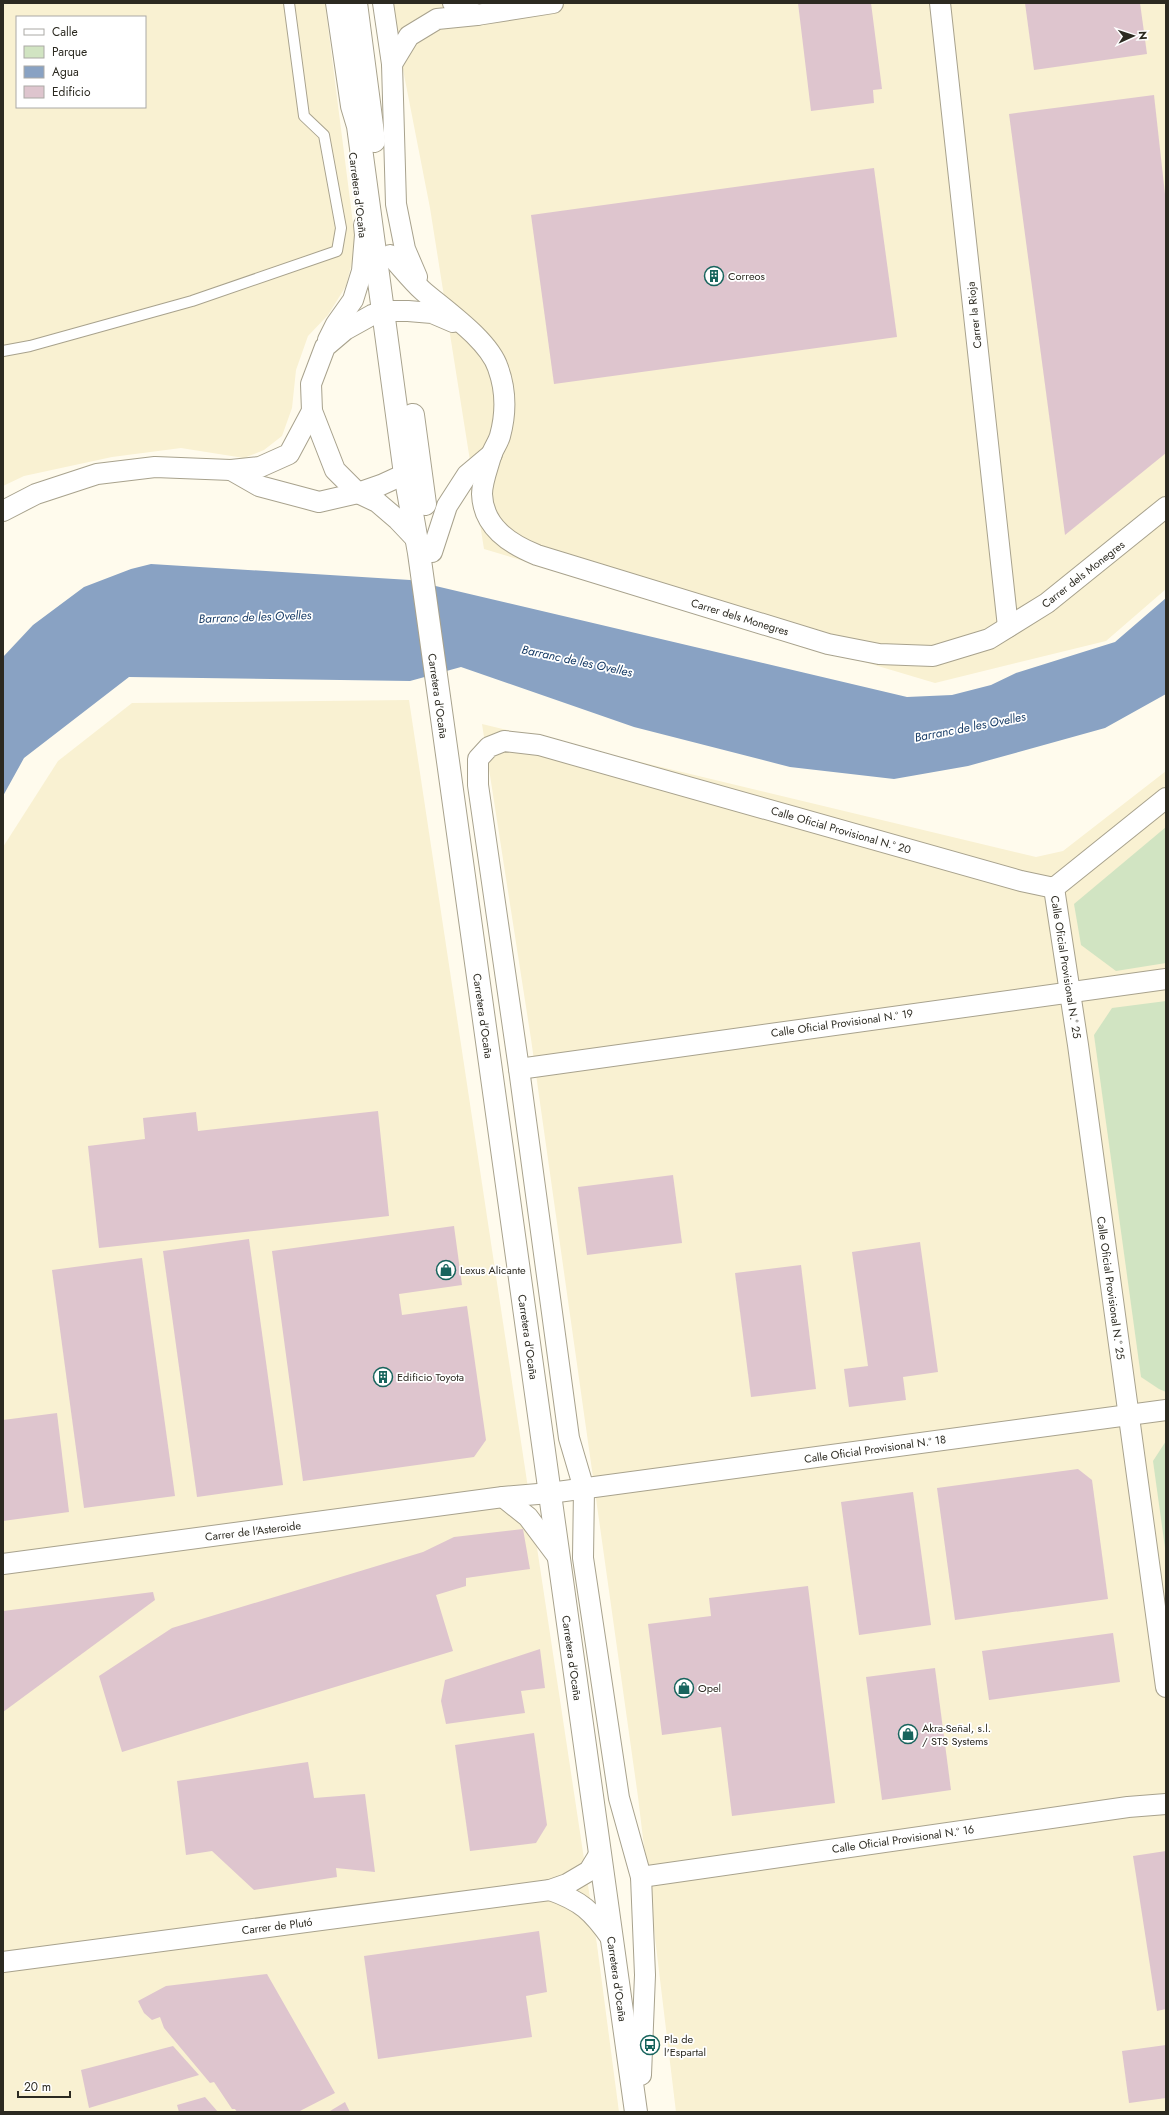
<svg xmlns="http://www.w3.org/2000/svg" width="1169" height="2115" font-family="Jost,sans-serif">
<style>
.built{fill:#f9f1d2;fill-rule:evenodd}
.green{fill:#d1e4c2}
.water{fill:#89a2c3}
.building{fill:#dec5ce}
.lines{fill:none;stroke-linecap:round;stroke-linejoin:round}
.lane-casing{stroke:#a8a28d;stroke-width:12}
.street-casing{stroke:#a8a28d;stroke-width:22}
.primary-casing{stroke:#a8a28d;stroke-width:24}
.lane{stroke:#fff;stroke-width:10}
.street{stroke:#fff;stroke-width:20}
.primary{stroke:#fff;stroke-width:22}
.labels{text-anchor:middle;stroke-width:3.5;stroke-linejoin:round;paint-order:stroke}
.street-label{font-size:11px;fill:#2c2a21;stroke:#fff}
.poi-label{font-size:11px;fill:#2c2a21;stroke:#fff;text-anchor:start}
.water-label{font-size:12px;font-style:italic;fill:#163b66;stroke:#fff}
</style>
<rect width="100%" height="100%" fill="#fffbed"/>
<g class="built">
<path d="M3 3H325L356 247 346 286 328 315 308 336 296 370 292 408 282 436 264 450 244 458 181 448 112 457 24 476 3 486ZM17 17H145V107H17Z"/>
<path d="M390 3H1166V589L1106 641 935 683 484 549 430 208Z"/>
<path d="M409 700 597 1945 619 2112H3V847L58 761 132 703Z"/>
<path d="M482 724 1036 857 1063 851 1166 771V2112H676L638 1797 601 1534 531 1039Z"/>
</g>
<g class="green">
<path d="M1166 827V963L1116 971 1081 945 1074 904Z"/>
<path d="M1166 1001V1392L1159 1389 1141 1377 1094 1035 1112 1008Z"/>
<path d="M1166 1441V1555L1153 1461Z"/>
</g>
<path class="water" d="M151 564 410 580 907 697 952 695 991 685 1016 673 1115 642 1166 598V694L1105 728 968 766 894 779 790 767 634 727 461 667 410 681 129 677 24 758 3 796V657L33 625 84 587 131 569Z"/>
<g class="building">
<path d="M798 3H871L882 89 873 90 874 103 811 111Z"/>
<path d="M1025 3H1140L1147 54 1034 70Z"/>
<path d="M1154 95 1166 203V453L1065 535 1009 114Z"/>
<path d="M874 168 897 337 554 384 531 215Z"/>
<path d="M378 1111 389 1216 99 1248 88 1146 145 1139 143 1118 196 1112 198 1131Z"/>
<path d="M673 1175 682 1243 587 1255 578 1187Z"/>
<path d="M454 1226 462 1285 399 1294 402 1315 467 1306 486 1440 474 1457 303 1481 272 1251Z"/>
<path d="M249 1239 283 1485 197 1497 163 1251Z"/>
<path d="M920 1242 938 1372 903 1377 906 1400 849 1407 844 1369 868 1366 852 1252Z"/>
<path d="M142 1258 175 1496 84 1508 52 1270Z"/>
<path d="M801 1265 816 1389 751 1397 735 1273Z"/>
<path d="M57 1413 69 1512 3 1521V1420Z"/>
<path d="M1078 1469 1092 1480 1108 1599 955 1620 937 1488Z"/>
<path d="M913 1492 931 1625 859 1635 841 1502Z"/>
<path d="M523 1529 530 1569 466 1578V1586L436 1595 453 1651 122 1752 99 1676 172 1628 423 1552 454 1537Z"/>
<path d="M808 1586 835 1803 732 1816 721 1727 662 1735 648 1624 711 1616 709 1598Z"/>
<path d="M153 1592 155 1600 3 1712V1611Z"/>
<path d="M1113 1633 1120 1682 989 1700 982 1651Z"/>
<path d="M540 1649 545 1688 521 1691 525 1713 446 1724 441 1701 445 1680Z"/>
<path d="M935 1668 951 1790 882 1800 866 1677Z"/>
<path d="M534 1733 547 1825 536 1843 470 1851 455 1745Z"/>
<path d="M308 1762 314 1798 365 1794 375 1872 336 1868 337 1877 254 1890 212 1851 186 1855 177 1781Z"/>
<path d="M1166 1851V2009L1157 2011 1133 1856Z"/>
<path d="M539 1931 547 1992 526 1996 532 2037 378 2059 364 1956Z"/>
<path d="M267 1974 335 2093 298 2112H237L235 2109H232L214 2082 210 2083 164 2028 160 2017 152 2020 144 2013 138 2001 166 1986Z"/>
<path d="M1166 2045V2098L1129 2103 1122 2051Z"/>
<path d="M173 2046 199 2075 89 2108 81 2070Z"/>
<path d="M205 2097 218 2112H179L177 2105Z"/>
<path d="M345 2102 350 2112H327L330 2111Z"/>
</g>
<g class="lines">
<defs>
<path id="lane" d="M3 351 30 346 192 301 337 251 341 228 324 135 304 116 289 3"/>
<g id="street">
<path d="M383 3 392 64 396 204 405 249 417 277"/>
<path d="M940 3 1008 627"/>
<path d="M477 15 553 3"/>
<path d="M392 64 409 36 437 19 477 15 453 3"/>
<path d="M390 255C401 267 411 280 423 291 445 310 489 340 498 368 506 390 506 414 500 436 498 443 493 449 491 456 488 467 482 482 482 494 483 527 510 544 537 555L828 644 879 654 933 656 989 639 1047 603 1166 507"/>
<path d="M328 340 336 324 353 300 362 271 365 235 364 225"/>
<path d="M231 470 259 486 319 502 358 493 381 485 405 474 414 462"/>
<path d="M3 511 36 494 97 474 155 467 231 470 260 467 289 454 312 411"/>
<path d="M416 539 398 520 377 502 358 493 335 470 312 411 311 384 325 347 345 330 372 315 384 311H408L432 313 453 322"/>
<path d="M432 552 447 506 467 475 492 454"/>
<path d="M1054 888 1078 1045 1166 1687"/>
<path d="M519 1069 1166 979"/>
<path d="M503 1497 528 1517 558 1557"/>
<path d="M3 1564 503 1497 550 1493 1166 1410"/>
<path d="M641 1877 1128 1807 1166 1804"/>
<path d="M550 1890C581 1901 592 1911 611 1938"/>
<path d="M3 1962 550 1890 567 1884 589 1871 600 1853"/>
<path d="M641 2075 645 1975 641 1877 619 1798 583 1558 584 1489 569 1438 519 1069 478 785V759L489 747 504 741 539 745 1021 881 1054 888 1166 798"/>
</g>
<g id="primary">
<path d="M337 3 352 106 358 126 405 474 419 553 636 2112"/>
<path d="M356 3 374 141"/>
<path d="M413 415 425 504"/>
</g>
</defs>
<use href="#lane" class="lane-casing"/>
<use href="#street" class="street-casing"/>
<use href="#primary" class="primary-casing"/>
<use href="#lane" class="lane"/>
<use href="#street" class="street"/>
<use href="#primary" class="primary"/>
</g>
<defs>
<symbol id="building-ring" viewBox="-11 -11 22 22"><circle r="9.5" fill="#fff" stroke="#17645d" stroke-width="1.5"/><path d="M-4-6H4V6H1V3H-1V6H-4ZM-2.5-4.3h1.7v1.8h-1.7ZM.8-4.3h1.7v1.8H.8ZM-2.5-1h1.7V.8h-1.7ZM.8-1h1.7V.8H.8Z" fill="#17645d"/></symbol>
<symbol id="shop-ring" viewBox="-11 -11 22 22"><circle r="9.5" fill="#fff" stroke="#17645d" stroke-width="1.5"/><path d="M-5-2.5h2.3a2.7 3.5 0 0 1 5.4 0H5L5.5 6h-11ZM-1.5-2.5h3a1.5 2.3 0 0 0-3 0Z" fill="#17645d"/></symbol>
<symbol id="bus-ring" viewBox="-11 -11 22 22"><circle r="9.5" fill="#fff" stroke="#17645d" stroke-width="1.5"/><path d="M-5-6H5V4H4V6H2V4H-2V6H-4V4H-5ZM-3.5-4V0h7V-4ZM-3.5 1.2v1.5H-2V1.2ZM2 1.2v1.5H3.5V1.2Z" fill="#17645d"/></symbol>
</defs>
<g fill-rule="evenodd">
<use href="#building-ring" x="703" y="265" width="22" height="22"/>
<use href="#shop-ring" x="435" y="1259" width="22" height="22"/>
<use href="#building-ring" x="372" y="1366" width="22" height="22"/>
<use href="#shop-ring" x="673" y="1677" width="22" height="22"/>
<use href="#shop-ring" x="897" y="1723" width="22" height="22"/>
<use href="#bus-ring" x="639" y="2034" width="22" height="22"/>
</g>
<g class="labels">
<g class="street-label">
<text transform="translate(358 195) rotate(83)" y="4">Carretera d'Ocaña</text>
<text transform="translate(974 315) rotate(-96)" y="4">Carrer la Rioja</text>
<text transform="translate(1083 574) rotate(-38)" y="4">Carrer dels Monegres</text>
<text transform="translate(740 617) rotate(17)" y="4">Carrer dels Monegres</text>
<text transform="translate(438 696) rotate(82)" y="4">Carretera d'Ocaña</text>
<text transform="translate(841 830) rotate(16)" y="4">Calle Oficial Provisional N.º 20</text>
<text transform="translate(1066 967) rotate(81)" y="4">Calle Oficial Provisional N.º 25</text>
<text transform="translate(483 1016) rotate(82)" y="4">Carretera d'Ocaña</text>
<text transform="translate(842 1023) rotate(-8)" y="4">Calle Oficial Provisional N.º 19</text>
<text transform="translate(1111 1288) rotate(82)" y="4">Calle Oficial Provisional N.º 25</text>
<text transform="translate(528 1337) rotate(82)" y="4">Carretera d'Ocaña</text>
<text transform="translate(875 1449) rotate(-8)" y="4">Calle Oficial Provisional N.º 18</text>
<text transform="translate(253 1531) rotate(-7)" y="4">Carrer de l'Asteroide</text>
<text transform="translate(572 1658) rotate(82)" y="4">Carretera d'Ocaña</text>
<text transform="translate(903 1839) rotate(-8)" y="4">Calle Oficial Provisional N.º 16</text>
<text transform="translate(277 1926) rotate(-7)" y="4">Carrer de Plutó</text>
<text transform="translate(617 1979) rotate(82)" y="4">Carretera d'Ocaña</text>
</g>
<g class="poi-label">
<text x="728" y="280">Correos</text>
<text x="460" y="1274">Lexus Alicante</text>
<text x="397" y="1381">Edificio Toyota</text>
<text x="698" y="1692">Opel</text>
<text x="922" y="1732">Akra-Señal, s.l.<tspan x="922" dy="13">/ STS Systems</tspan></text>
<text x="664" y="2043">Pla de<tspan x="664" dy="13">l'Espartal</tspan></text>
</g>
<g class="water-label">
<text transform="translate(255 617) rotate(-2)" y="4">Barranc de les Ovelles</text>
<text transform="translate(577 661) rotate(12)" y="4">Barranc de les Ovelles</text>
<text transform="translate(970 727) rotate(-11)" y="4">Barranc de les Ovelles</text>
</g>
</g>
<rect width="1169" height="2115" fill="none" stroke="#2c2a21" stroke-width="8"/>
<rect x="16" y="16" width="130" height="92" fill="#ffffff" stroke="#abaaa6"/>
<rect x="24" y="29" width="20" height="6" fill="#ffffff" stroke="#abaaa6"/>
<text x="52" y="36" font-size="12" fill="#2c2a21">Calle</text>
<rect x="24" y="46" width="20" height="12" fill="#d1e4c2" stroke="#abaaa6"/>
<text x="52" y="56" font-size="12" fill="#2c2a21">Parque</text>
<rect x="24" y="66" width="20" height="12" fill="#89a2c3" stroke="#abaaa6"/>
<text x="52" y="76" font-size="12" fill="#2c2a21">Agua</text>
<rect x="24" y="86" width="20" height="12" fill="#dec5ce" stroke="#abaaa6"/>
<text x="52" y="96" font-size="12" fill="#2c2a21">Edificio</text>
<g transform="translate(1133 36) rotate(87)" stroke="#ffffff" stroke-width="3" paint-order="stroke">
<path d="M0-3L7 15L0 10L-7 15Z" fill="#2c2a21"/>
<text y="-6" font-size="11" font-weight="bold" text-anchor="middle" fill="#2c2a21">N</text>
</g>
<path d="M18 2091v6h52v-6" fill="none" stroke="#2c2a21" stroke-width="2"/>
<text x="24" y="2091" font-size="12" fill="#2c2a21" stroke="#ffffff" stroke-width="3" paint-order="stroke">20 m</text>
</svg>
